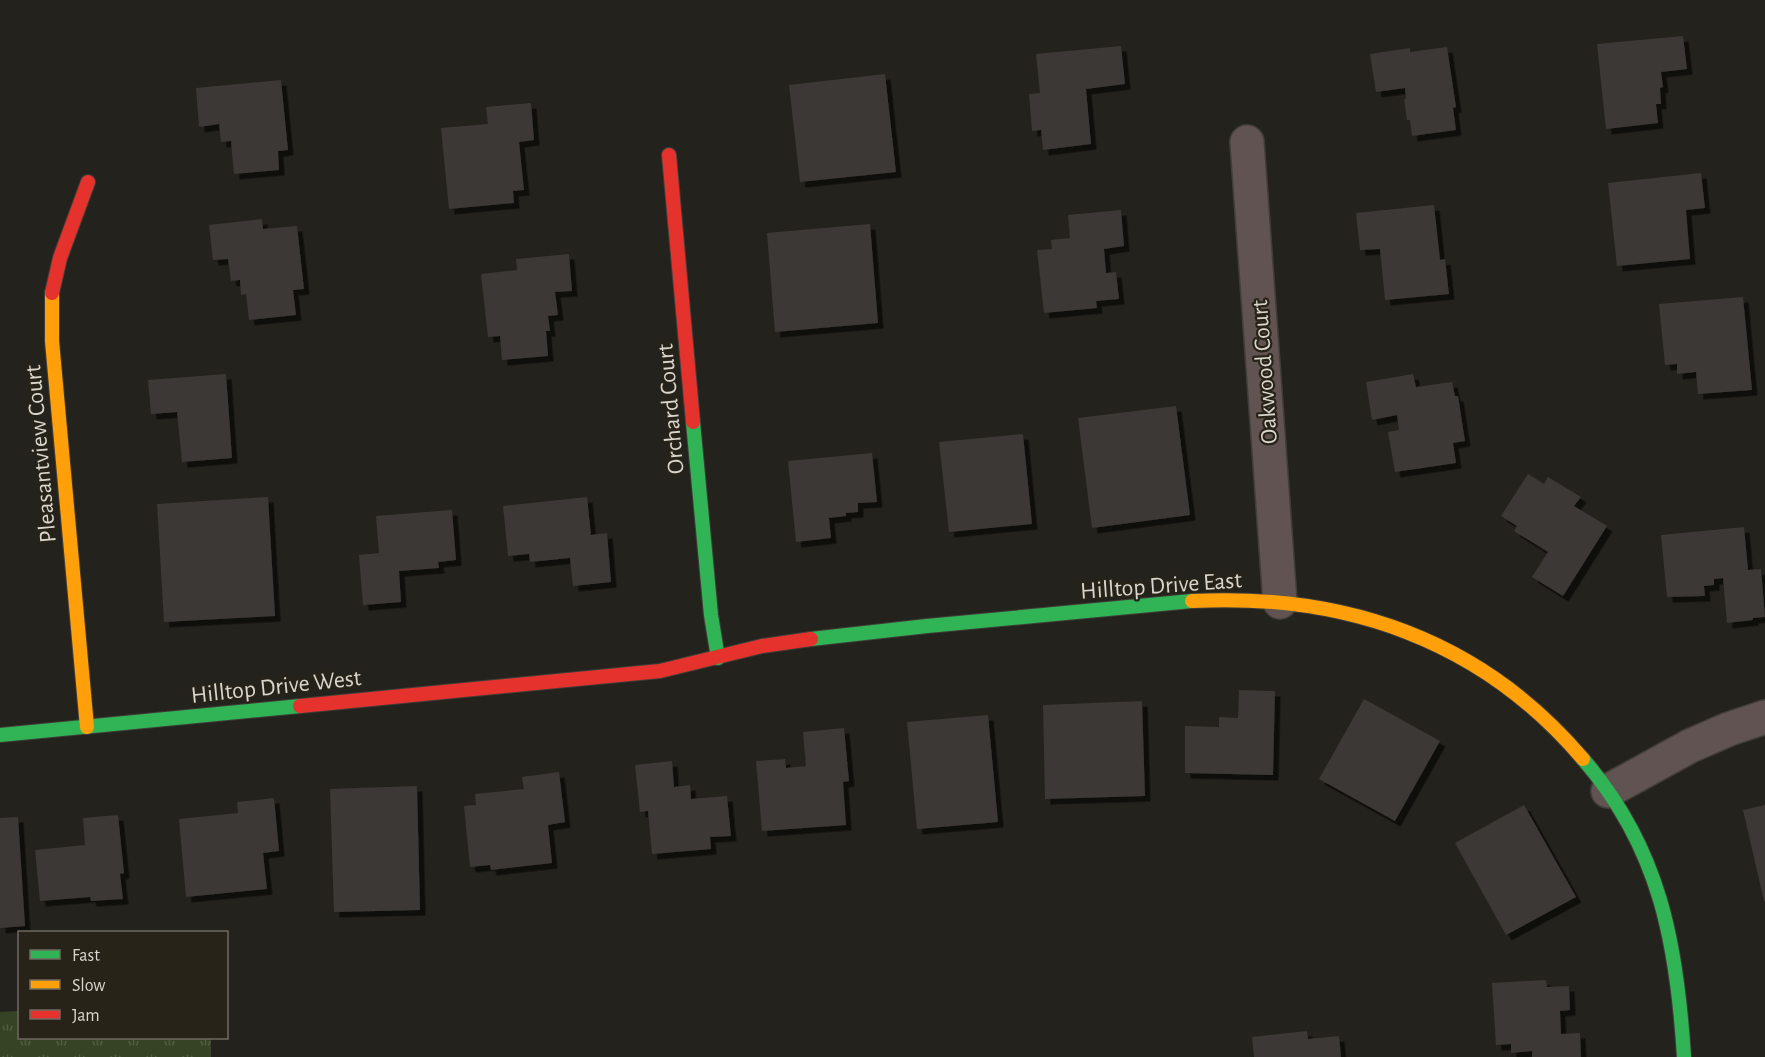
<svg xmlns="http://www.w3.org/2000/svg" width="1765" height="1057" font-family="'Alegreya Sans',sans-serif">
<style>
.grass{fill:url(#grass-tufts)}
.building{fill:#3b3835;filter:url(#shadow)}
.lines{fill:none;stroke-linecap:round;stroke-linejoin:round}
.street-casing{stroke:#403e39;stroke-width:36}
.fast-casing{stroke:#403e39;stroke-width:16}
.slow-casing{stroke:#403e39;stroke-width:16}
.jam-casing{stroke:#403e39;stroke-width:16}
.street{stroke:#605352;stroke-width:33}
.fast{stroke:#30b455;stroke-width:14}
.slow{stroke:#ff9f0a;stroke-width:14}
.jam{stroke:#e5322d;stroke-width:14}
.labels{text-anchor:middle;stroke-width:4.5;stroke-linejoin:round;paint-order:stroke}
.street-label{font-size:24px;fill:#d9d6cf;stroke:#282318}
</style>
<defs>
<pattern id="grass-tufts" width="24" height="20" patternUnits="userSpaceOnUse" patternTransform="scale(1.5)"><rect width="24" height="20" fill="#364324"/><path d="M3 7l-1-3M5 7V3M7 7l1-3M15 17l-1-3M17 17v-4M19 17l1-3" fill="none" stroke="#525d43"/></pattern>
<filter id="shadow"><feDropShadow dx="5.5" dy="5.5" stdDeviation="0" flood-color="#0009"/></filter>
</defs>
<rect width="100%" height="100%" fill="#24221c"/>
<path class="grass" d="M19 1011 20 1038H211V1057H0V1012Z"/>
<g class="building">
<path d="M1683 36 1687 69 1661 72 1663 87 1660 88 1661 104H1656L1658 123 1606 129 1597 44Z"/>
<path d="M1121 46 1125 84 1086 89 1091 144 1043 150 1041 130 1032 131 1029 94 1040 93 1036 54Z"/>
<path d="M1447 47 1456 107 1453 108 1456 130 1412 136 1410 120H1407L1404 99H1406L1405 88 1376 92 1370 54 1410 48V52Z"/>
<path d="M885 74 896 172 800 182 789 85Z"/>
<path d="M281 80 288 150 278 151 279 170 234 174 231 141 221 142 219 124 199 127 196 88Z"/>
<path d="M531 103 534 140 519 142 524 190 513 191 514 203 449 209 441 128 488 124 486 107Z"/>
<path d="M1701 173 1705 208 1686 210 1690 259 1617 266 1608 183Z"/>
<path d="M1434 205 1440 260 1445 259 1449 294 1385 300 1380 249 1360 250 1356 213Z"/>
<path d="M1121 210 1124 246 1104 249 1106 273 1116 272 1119 299 1096 301 1097 308 1044 313 1037 250 1052 249 1051 240 1070 238 1068 215Z"/>
<path d="M262 219 263 229 297 226 304 289 293 290 296 315 249 320 246 294 241 295 240 280 231 281 228 259 213 260 209 225Z"/>
<path d="M870 224 878 323 775 332 767 233Z"/>
<path d="M569 254 572 291 555 292 558 315 548 316 550 331H546L548 356 502 360 500 336 488 337 481 274 517 270 516 259Z"/>
<path d="M1743 297 1752 390 1698 394 1696 372 1677 374V364L1665 365 1659 304Z"/>
<path d="M226 374 232 458 182 462 177 412 151 414 148 380Z"/>
<path d="M1413 374 1416 387 1452 382 1455 396H1458L1465 441 1453 443 1456 463 1395 472 1388 432 1399 430 1397 415 1372 420 1366 382Z"/>
<path d="M1176 406 1190 515 1092 528 1078 418Z"/>
<path d="M1023 434 1032 524 949 532 939 442Z"/>
<path d="M872 453 877 502 858 503V512L846 513V516L829 518 831 538 796 542 788 461Z"/>
<path d="M1528 474 1544 484 1548 477 1581 497 1574 506 1607 526 1563 596 1532 577 1548 552 1514 531 1517 526 1501 516Z"/>
<path d="M268 497 275 616 164 622 157 504Z"/>
<path d="M587 497 591 535 607 533 611 582 573 586 570 558 530 562 529 554 508 556 503 506Z"/>
<path d="M452 510 456 560 438 562 439 568 399 571 401 602 363 605 359 555 379 553 376 516Z"/>
<path d="M1744 527 1748 570 1761 569 1765 617 1753 618V620L1727 623 1723 578 1714 579V585L1704 586 1705 596 1667 597 1661 535Z"/>
<path d="M1239 690 1275 691 1273 775 1185 773V726L1219 727V717L1238 718Z"/>
<path d="M1364 699 1440 741 1395 821 1319 779Z"/>
<path d="M1142 701 1145 796 1045 799 1043 705Z"/>
<path d="M988 715 998 822 917 829 907 722Z"/>
<path d="M844 728 849 781 843 782 846 825 762 831 756 761 785 759 786 768 806 766 803 732Z"/>
<path d="M672 761 674 787 690 785 691 799 727 796 731 836 710 837 711 849 652 854 648 811 640 812 635 765Z"/>
<path d="M559 772 565 822 548 825 552 863 491 870 490 865 470 867 464 806 476 805 475 794 524 789 522 777Z"/>
<path d="M417 786 420 910 334 912 330 789Z"/>
<path d="M274 798 279 851 263 853 267 889 186 897 179 819 238 813 237 802Z"/>
<path d="M1524 805 1576 897 1506 935 1455 843Z"/>
<path d="M1765 805V901H1764L1743 810Z"/>
<path d="M118 815 124 873 120 874 123 899 91 901 90 897 40 901 35 850 85 845 83 818Z"/>
<path d="M18 817 25 926 0 928V818Z"/>
<path d="M1546 980 1547 987 1569 986 1570 1010 1560 1011 1561 1034 1580 1033 1581 1057H1532V1051L1511 1053V1044L1496 1045 1492 983Z"/>
<path d="M1307 1031 1308 1039 1339 1036 1341 1057H1254L1252 1037Z"/>
</g>
<g class="lines">
<defs>
<g id="street">
<path d="M1247 142 1280 602"/>
<path d="M1608 791 1690 746 1729 729 1765 717"/>
</g>
<g id="fast">
<path d="M693 422 711 615 718 658"/>
<path d="M811 639 927 626 1192 601"/>
<path d="M0 735 300 706"/>
<path d="M1583 759C1660 848 1677 944 1684 1057"/>
</g>
<g id="slow">
<path d="M52 293V341L87 727"/>
<path d="M1192 601C1346 593 1482 640 1583 759"/>
</g>
<g id="jam">
<path d="M669 155 693 422"/>
<path d="M52 293 60 258 88 182"/>
<path d="M300 706 660 671 762 646 811 639"/>
</g>
</defs>
<use href="#street" class="street-casing"/>
<use href="#fast" class="fast-casing"/>
<use href="#slow" class="slow-casing"/>
<use href="#jam" class="jam-casing"/>
<use href="#street" class="street"/>
<use href="#fast" class="fast"/>
<use href="#slow" class="slow"/>
<use href="#jam" class="jam"/>
</g>
<g class="labels">
<g class="street-label">
<text transform="translate(1264 372) rotate(-94)" y="8">Oakwood Court</text>
<text transform="translate(670 409) rotate(-95)" y="8">Orchard Court</text>
<text transform="translate(40 454) rotate(-95)" y="8">Pleasantview Court</text>
<text transform="translate(1161 585) rotate(-4)" y="8">Hilltop Drive East</text>
<text transform="translate(276 686) rotate(-6)" y="8">Hilltop Drive West</text>
</g>
</g>
<rect x="18" y="931" width="210" height="108" fill="#282318" stroke="#6f6b61" stroke-width="1.5"/>
<rect x="30" y="950" width="30" height="9" fill="#30b455" stroke="#6f6b61" stroke-width="1.5"/>
<text x="72" y="961" font-size="18" fill="#d9d6cf">Fast</text>
<rect x="30" y="980" width="30" height="9" fill="#ff9f0a" stroke="#6f6b61" stroke-width="1.5"/>
<text x="72" y="991" font-size="18" fill="#d9d6cf">Slow</text>
<rect x="30" y="1010" width="30" height="9" fill="#e5322d" stroke="#6f6b61" stroke-width="1.5"/>
<text x="72" y="1021" font-size="18" fill="#d9d6cf">Jam</text>
</svg>
